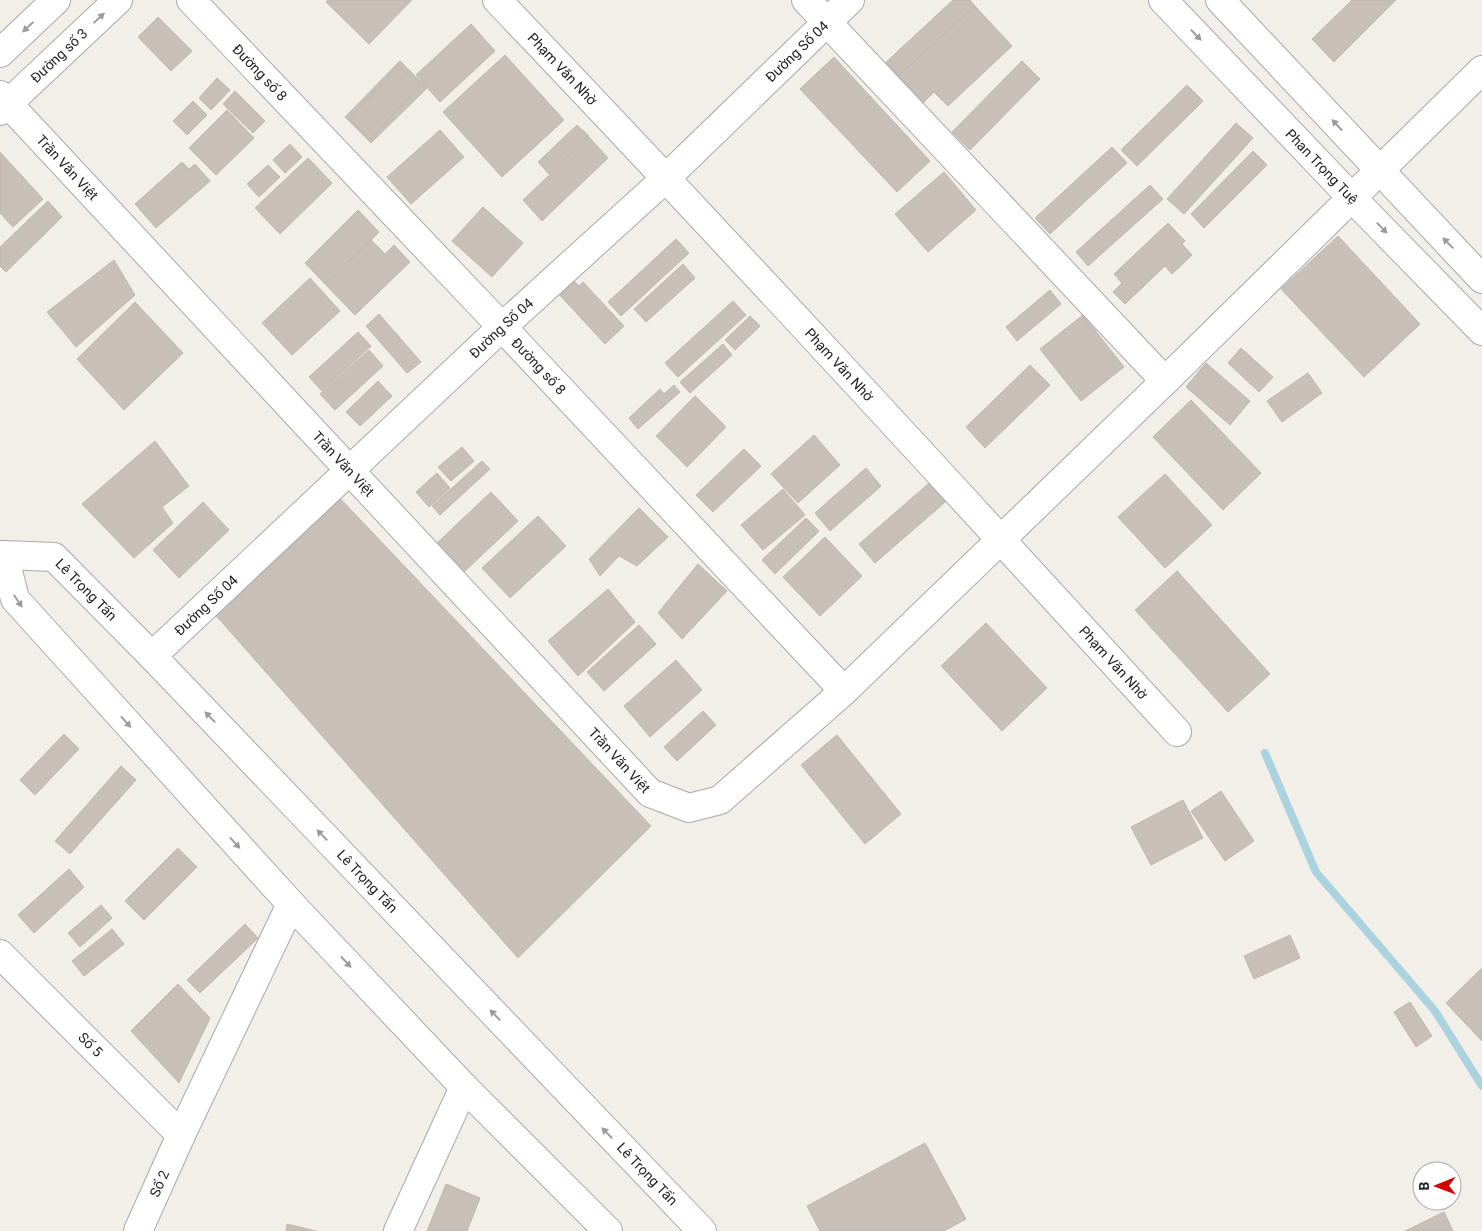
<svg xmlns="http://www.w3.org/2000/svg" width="1482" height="1231" font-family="Roboto,sans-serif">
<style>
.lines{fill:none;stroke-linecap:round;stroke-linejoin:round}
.stream{stroke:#aad3df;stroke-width:8}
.building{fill:#c7bfb8;stroke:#c4b6ab}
.minor-casing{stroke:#a9a9a9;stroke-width:30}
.minor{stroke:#fff;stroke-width:28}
.oneway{fill:#9c9c9c}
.labels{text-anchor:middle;stroke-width:4;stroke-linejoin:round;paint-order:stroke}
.street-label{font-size:14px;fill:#222;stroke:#fff}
</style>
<rect width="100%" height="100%" fill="#f2efe9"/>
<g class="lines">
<path class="stream" d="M1265 753 1316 872 1435 1011 1482 1086"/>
</g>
<g class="building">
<path d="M328 0H412L369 44 326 2Z"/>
<path d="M953 0H970L975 6 895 79 883 65Z"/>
<path d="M1352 0H1396L1334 62 1312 39Z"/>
<path d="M975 6 1012 46 948 106 934 92 920 106 895 79Z"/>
<path d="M158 17 192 51 171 71 138 37Z"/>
<path d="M471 24 495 51 440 102 416 75Z"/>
<path d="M505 55 564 120 502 177 443 112Z"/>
<path d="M834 57 930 161 897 192 800 89Z"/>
<path d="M400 61 427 88 371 143 345 117Z"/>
<path d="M1022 61 1040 79 970 150 952 132Z"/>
<path d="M398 65 420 85 371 139 349 119Z"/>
<path d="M217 78 230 90 211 110 199 98Z"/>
<path d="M1187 85 1203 101 1137 166 1121 150Z"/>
<path d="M235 91 265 121 253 133 223 104Z"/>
<path d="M193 101 207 115 187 135 173 121Z"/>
<path d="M227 110 254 138 216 175 189 148Z"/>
<path d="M1236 123 1253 138 1184 214 1167 199Z"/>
<path d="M577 125 589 136 549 174 538 162Z"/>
<path d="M440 130 464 157 411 204 387 177Z"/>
<path d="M589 137 608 158 542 221 523 200Z"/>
<path d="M290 144 302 157 285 173 273 160Z"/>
<path d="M1112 147 1127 163 1050 234 1035 218Z"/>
<path d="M1253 151 1267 165 1204 228 1191 214Z"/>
<path d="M0 152 43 199 13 227 0 213Z"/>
<path d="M308 158 332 183 280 234 255 208Z"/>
<path d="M182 162 189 169 195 164 210 181 156 228 135 204Z"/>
<path d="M268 165 280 177 259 197 247 184Z"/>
<path d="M944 172 976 210 928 252 895 214Z"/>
<path d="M1150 185 1163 199 1088 266 1076 252Z"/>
<path d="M48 201 62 217 6 272 0 266V247Z"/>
<path d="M483 207 523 243 492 277 452 241Z"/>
<path d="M358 210 379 232 325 284 305 263Z"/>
<path d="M1168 223 1185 241 1182 244 1192 255 1172 274 1165 266 1125 304 1113 292 1122 283 1114 274Z"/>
<path d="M1338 236 1420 324 1364 377 1281 289Z"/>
<path d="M676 239 689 253 621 316 608 302Z"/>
<path d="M371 240 385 254 394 245 410 262 355 315 325 284Z"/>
<path d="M114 260 135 295 76 347 47 312Z"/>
<path d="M683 264 695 278 646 322 634 309Z"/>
<path d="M570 277 579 286 583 282 624 326 605 344 556 291Z"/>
<path d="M310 278 340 311 292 355 262 323Z"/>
<path d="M1050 290 1061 304 1017 341 1006 327Z"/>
<path d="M733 301 746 315 678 377 665 363Z"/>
<path d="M135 302 183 353 124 410 77 359Z"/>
<path d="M379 314 421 362 407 373 366 326Z"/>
<path d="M1083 315 1124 367 1081 401 1040 349Z"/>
<path d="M750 316 760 326 735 350 725 340Z"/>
<path d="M358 332 371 346 322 391 309 377Z"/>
<path d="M723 344 732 355 690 393 680 382Z"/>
<path d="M1241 348 1273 377 1259 392 1228 363Z"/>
<path d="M369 350 383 366 335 410 320 394Z"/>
<path d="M1206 363 1250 401 1230 425 1186 387Z"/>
<path d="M1030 365 1050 385 985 448 966 427Z"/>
<path d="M1308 373 1322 393 1282 422 1267 401Z"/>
<path d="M378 381 392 396 360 426 346 412Z"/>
<path d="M674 385 680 392 638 429 629 418 660 389 664 394Z"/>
<path d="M695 396 726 427 687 467 656 436Z"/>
<path d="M1191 400 1261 473 1223 510 1153 437Z"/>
<path d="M814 435 840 465 798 503 771 474Z"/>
<path d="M155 441 189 486 162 507 173 523 134 558 82 504Z"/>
<path d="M462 447 474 461 451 481 438 467Z"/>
<path d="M744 449 761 466 713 512 696 495Z"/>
<path d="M482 461 490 469 440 515 432 506Z"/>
<path d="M866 468 881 486 830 531 815 513Z"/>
<path d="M437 473 450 488 429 507 416 492Z"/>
<path d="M1165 474 1212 525 1165 568 1118 517Z"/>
<path d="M935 478 951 497 875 563 859 544Z"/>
<path d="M783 489 805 515 763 550 741 525Z"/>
<path d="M334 492 651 826 518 958 212 611Z"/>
<path d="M491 492 518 521 463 573 436 544Z"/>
<path d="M203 502 229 530 179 578 153 550Z"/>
<path d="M639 508 668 537 637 566 619 556 600 576 589 559Z"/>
<path d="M538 516 566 546 510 598 482 568Z"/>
<path d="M806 518 819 531 775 574 762 560Z"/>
<path d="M825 537 862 576 820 616 783 577Z"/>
<path d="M698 564 727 591 682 639 658 613Z"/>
<path d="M1177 571 1270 674 1228 712 1135 610Z"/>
<path d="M608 589 635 622 578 676 548 641Z"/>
<path d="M986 623 1047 688 1002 731 941 666Z"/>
<path d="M639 625 656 644 604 691 587 672Z"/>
<path d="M676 660 702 690 650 737 624 706Z"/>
<path d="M703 711 716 725 677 761 664 747Z"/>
<path d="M64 734 79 749 35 795 20 780Z"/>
<path d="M837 735 901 814 865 844 801 765Z"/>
<path d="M121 766 136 780 70 854 55 841Z"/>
<path d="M1221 791 1254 841 1225 861 1191 811Z"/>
<path d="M1183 800 1203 838 1151 865 1131 827Z"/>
<path d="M178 848 197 867 144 920 125 901Z"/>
<path d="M69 869 84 887 34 933 18 915Z"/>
<path d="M101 905 112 918 80 947 68 933Z"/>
<path d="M245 924 258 938 200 993 187 980Z"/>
<path d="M112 929 124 944 84 976 72 961Z"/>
<path d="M1290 935 1300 958 1254 979 1244 956Z"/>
<path d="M1482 968V1041L1446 1003Z"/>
<path d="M178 984 210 1018 179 1083 131 1031Z"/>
<path d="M1410 1002 1432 1036 1416 1047 1394 1012Z"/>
<path d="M925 1143 966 1219 944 1231H820L807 1206Z"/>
<path d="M446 1184 480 1198 467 1231H427Z"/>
<path d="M1444 1212 1453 1231H1405Z"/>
<path d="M287 1224 316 1231H286Z"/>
</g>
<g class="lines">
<defs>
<g id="minor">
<path id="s1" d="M191 0 502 327 844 691"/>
<path id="s2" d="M497 0C727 241 952 486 1177 732"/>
<path d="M806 0 1165 381"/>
<path id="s3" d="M1163 0 1352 198 1482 331"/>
<path d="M1220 0 1482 279"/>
<path d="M0 53 56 0"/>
<path id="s4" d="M0 95 650 793 689 808 720 800 844 691 1165 381 1482 70"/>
<path id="s5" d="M0 111 118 0"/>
<path id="s6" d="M4 555 54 557 152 656 702 1231"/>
<path d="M4 555 15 599 291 904 464 1087 608 1231"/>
<path id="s7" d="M152 656 502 327 666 178 850 0"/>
<path id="s8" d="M0 954 181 1135"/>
<path id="s9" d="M138 1231 181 1135 291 904"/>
<path d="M398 1231 464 1087"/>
</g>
</defs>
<use href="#minor" class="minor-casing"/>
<use href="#minor" class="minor"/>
</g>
<defs><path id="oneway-solid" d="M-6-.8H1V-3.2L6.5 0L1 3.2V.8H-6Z" transform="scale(1.25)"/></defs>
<g class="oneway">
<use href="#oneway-solid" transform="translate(99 18) rotate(-43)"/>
<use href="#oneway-solid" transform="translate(28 27) rotate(137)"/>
<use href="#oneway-solid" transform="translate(1196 35) rotate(46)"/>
<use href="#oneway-solid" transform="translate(1337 125) rotate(-133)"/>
<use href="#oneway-solid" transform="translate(1382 228) rotate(46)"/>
<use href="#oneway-solid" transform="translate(1448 243) rotate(-134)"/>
<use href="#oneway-solid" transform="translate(18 601) rotate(56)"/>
<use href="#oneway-solid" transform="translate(210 717) rotate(-134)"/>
<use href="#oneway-solid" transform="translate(126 722) rotate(48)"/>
<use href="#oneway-solid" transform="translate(322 835) rotate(-134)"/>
<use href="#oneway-solid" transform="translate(235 843) rotate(48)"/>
<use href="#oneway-solid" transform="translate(346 962) rotate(47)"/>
<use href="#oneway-solid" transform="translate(495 1015) rotate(-134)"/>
<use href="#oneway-solid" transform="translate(607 1133) rotate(-134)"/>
</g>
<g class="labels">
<g class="street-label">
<text dy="5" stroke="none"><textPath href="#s7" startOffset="884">Đường Số 04</textPath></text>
<text dy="5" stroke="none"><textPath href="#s5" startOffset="81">Đường số 3</textPath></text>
<text dy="5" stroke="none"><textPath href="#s2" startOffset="95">Phạm Văn Nhờ</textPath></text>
<text dy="5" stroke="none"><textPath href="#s1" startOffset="100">Đường số 8</textPath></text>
<text dy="5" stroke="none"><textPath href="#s3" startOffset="230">Phan Trọng Tuệ</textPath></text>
<text dy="5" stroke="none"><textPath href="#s4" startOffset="99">Trần Văn Việt</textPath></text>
<text dy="5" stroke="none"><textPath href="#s7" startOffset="479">Đường Số 04</textPath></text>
<text dy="5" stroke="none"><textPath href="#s2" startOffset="500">Phạm Văn Nhờ</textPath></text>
<text dy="5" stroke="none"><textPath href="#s1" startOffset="505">Đường số 8</textPath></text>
<text dy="5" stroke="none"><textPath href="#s4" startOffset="504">Trần Văn Việt</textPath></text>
<text dy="5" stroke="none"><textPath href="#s6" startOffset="96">Lê Trọng Tấn</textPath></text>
<text dy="5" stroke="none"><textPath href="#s7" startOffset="74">Đường Số 04</textPath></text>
<text dy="5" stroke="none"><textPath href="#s2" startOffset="905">Phạm Văn Nhờ</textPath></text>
<text dy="5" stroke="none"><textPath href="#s4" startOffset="909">Trần Văn Việt</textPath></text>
<text dy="5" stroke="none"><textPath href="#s6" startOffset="501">Lê Trọng Tấn</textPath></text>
<text dy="5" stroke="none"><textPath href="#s8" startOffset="128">Số 5</textPath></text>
<text dy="5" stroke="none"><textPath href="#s6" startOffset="906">Lê Trọng Tấn</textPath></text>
<text dy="5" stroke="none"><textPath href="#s9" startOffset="52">Số 2</textPath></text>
</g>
</g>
<g transform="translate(1437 1186) rotate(269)"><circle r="24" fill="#ffffff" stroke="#a7a7a7"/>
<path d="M0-4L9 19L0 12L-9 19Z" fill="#d40000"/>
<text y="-8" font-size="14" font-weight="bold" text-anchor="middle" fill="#222222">B</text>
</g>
</svg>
